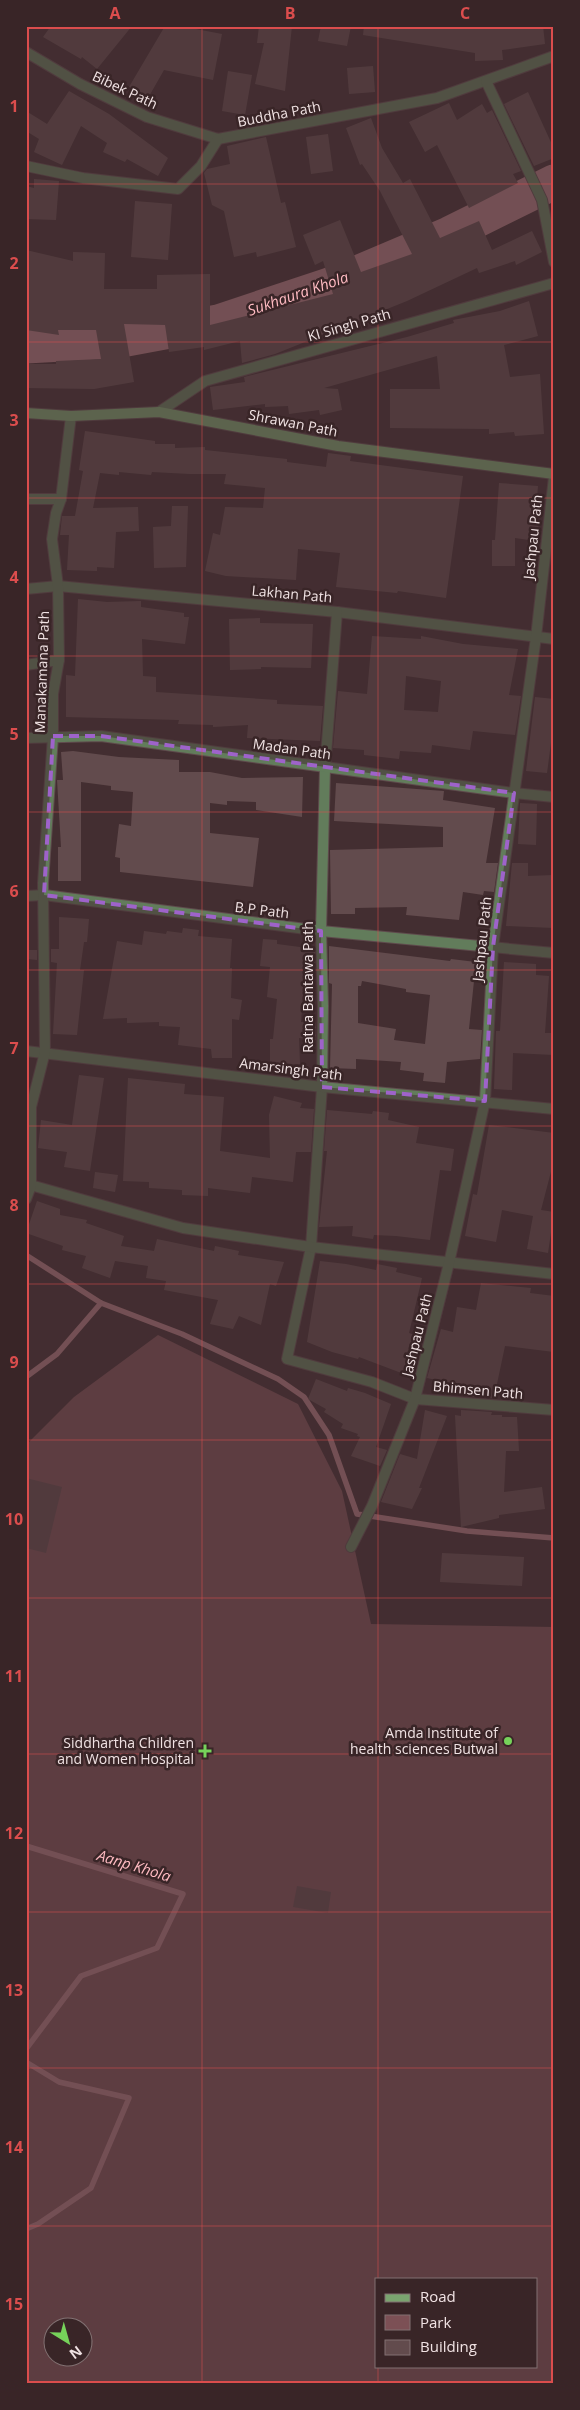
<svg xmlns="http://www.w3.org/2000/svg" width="580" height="2410" font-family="'Open Sans',sans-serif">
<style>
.green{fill:#7c5055;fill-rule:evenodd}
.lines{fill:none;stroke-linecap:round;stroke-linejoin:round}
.stream{stroke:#ae787e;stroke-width:5.5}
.river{stroke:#ae787e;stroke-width:35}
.building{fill:#624b4d;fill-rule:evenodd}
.street-casing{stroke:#5f4b4d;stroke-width:12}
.secondary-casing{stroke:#5f4b4d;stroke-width:12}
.street{stroke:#627c5b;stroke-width:10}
.secondary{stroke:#7aa46f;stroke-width:10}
.marked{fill:none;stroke:#9e63ca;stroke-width:4;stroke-dasharray:10 6;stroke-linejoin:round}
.grid{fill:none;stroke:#db4d4d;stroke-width:1;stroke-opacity:0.55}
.poi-dot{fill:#76d25a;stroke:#392527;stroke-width:2}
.labels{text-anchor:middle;stroke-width:5;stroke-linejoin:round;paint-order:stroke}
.street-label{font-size:14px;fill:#f0e2e3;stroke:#392527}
.poi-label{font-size:14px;fill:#f0e2e3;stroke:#392527;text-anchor:end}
.water-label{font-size:15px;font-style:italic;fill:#ffbbc2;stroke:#392527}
.neatline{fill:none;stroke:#db4d4d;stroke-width:2}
.grid-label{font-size:16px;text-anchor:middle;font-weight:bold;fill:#db4d4d}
</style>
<rect width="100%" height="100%" fill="#432e31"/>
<path class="green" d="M158 1335 298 1404 342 1491 371 1624 554 1627V2384H26V1445L74 1397ZM376 2279H536V2366H376ZM52 2328H82V2358H52Z"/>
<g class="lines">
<g class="stream">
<path d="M26 1255 101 1303 182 1334 278 1379 304 1397 329 1435 357 1514 467 1531 554 1538"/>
<path d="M26 1377 57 1354 101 1303"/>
<path d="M26 1846 183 1894 157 1948 81 1976 26 2049"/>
<path d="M26 2062 59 2082 129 2098 91 2188 38 2224 26 2229"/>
</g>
<path class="river" d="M26 346 116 341 218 322 329 285 449 234 554 182"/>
</g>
<g class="building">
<path d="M51 26H132L97 69 82 57 81 59 43 37Z"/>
<path d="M165 26H180L222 34 213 80 164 70 148 98 129 87Z"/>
<path d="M259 26H292L285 91 255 84 264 43H257Z"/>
<path d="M321 26H351L347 46 318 41Z"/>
<path d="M364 26H501V29L543 26 545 44 502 50 503 60 475 61V53L363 35Z"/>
<path d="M373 66 375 92 349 94 347 68Z"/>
<path d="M228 71 252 75 245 115 222 111Z"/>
<path d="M69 91 109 114 168 158 158 176 127 159 125 162 103 152 107 143 81 126 62 165 34 152 39 139 26 131V111L47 124Z"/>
<path d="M528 92 554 149V158L534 166 504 104Z"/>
<path d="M449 103 457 120 482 104 487 113 492 110 521 171 513 174 518 183 469 208 437 145 425 152 409 122Z"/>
<path d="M371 118 382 148 403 183 410 179 440 238 479 221 492 250 532 231 542 252 516 265 515 261 479 273 477 268 407 301 275 354 242 363 240 341 204 350V347L169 352 165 325 124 324 134 382 94 389 26 388V364H56V361L101 359 96 330H58L59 335 26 330V250L73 261V252L105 253 104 289H157V275L210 274V325L333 294 323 261 315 265 303 235 340 220 361 272 412 254 380 191 362 164 360 165 346 128Z"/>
<path d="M328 134 333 171 311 174 306 137Z"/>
<path d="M266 137 281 203 285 202 296 247 257 257 256 252 234 257 224 211 212 205 204 173 207 169 230 164 227 146Z"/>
<path d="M34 179 59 181 56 220 26 219V186L34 188Z"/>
<path d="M135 201 172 204 168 260 131 257Z"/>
<path d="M529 301 538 336 504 345 510 377 540 374 544 434 515 436 514 432 489 434V429L390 428V389H440L437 356 324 388 338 389 342 410 320 415 319 410 289 414 288 406 265 407V404L213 410 210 387 245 382 244 377 407 337 454 323 453 320 500 311Z"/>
<path d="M85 431 155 441V444H175V448L205 447V450L287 459V462L326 467 328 453 351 456 350 461 463 476 446 598 398 591 397 593 336 587 340 553 298 549 296 580 226 576 205 571 213 533 220 535 225 507 263 508 265 488 224 484 226 474H190L152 472 151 475 119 472V475L100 473 93 508 138 507 139 531 116 532 114 568 97 567V571L67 570 69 535H60L62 516H75L83 471 79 470Z"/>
<path d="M499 483 538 486 535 522 539 523 536 541 515 538V566H492V540H495Z"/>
<path d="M172 506H188L186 567 154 568 153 527 171 526Z"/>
<path d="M78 599 107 602 141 601V607L184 613V617H189L185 644 142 639 143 676 156 677V692L277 700V704L323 706 320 741 247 738 248 725 213 727V725L178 724 179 720 66 717V675L75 676Z"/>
<path d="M260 618V623L313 624 311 668 261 667V669L230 670 229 619Z"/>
<path d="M372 636 421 639V636L463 644 518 649 509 695 521 696 515 735 473 731 470 750 432 745 431 753 400 751 399 759 364 755V750L333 748 338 691 367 694ZM406 676 441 681 438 712 404 710Z"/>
<path d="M535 697 554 699V720L547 773 526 771Z"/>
<path d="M73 751 119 757 179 760V772H210L242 778 303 777 302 817 256 810V802L227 801V805L210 803V833L259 838 253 887 120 872V858L115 857 119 824 131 826 133 792 111 790V786L81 782V881H58V847H61L57 780H63L61 752Z"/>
<path d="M336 783 444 791 443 800 495 808 486 863H498L494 892 484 891 483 895 463 892 459 920 406 915 407 907 355 908V914H331L330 850 443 847V827L334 821Z"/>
<path d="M520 803 537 804 536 845 518 844Z"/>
<path d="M512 863H528V876L554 875V928L506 926Z"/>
<path d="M59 917 89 919 87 942H84L80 970H84L77 1035 53 1034 57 963 51 962V949H59Z"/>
<path d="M183 928 199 930 198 936 232 939 230 968H232L231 998 242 1000 239 1020 232 1019V1058H212L211 1049 178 1045 180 1027 159 1026V1022L127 1023V1018L103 1019 117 941 142 945 144 931 166 934 167 931 182 933Z"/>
<path d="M263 939 277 940V944L315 949V982L304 981 301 1022 316 1023V1040L299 1038 300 1064 270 1065V1039H273L277 999 267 997 270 967 260 966Z"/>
<path d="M329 946 450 961 451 959 476 962 469 1029 482 1030 480 1059 447 1062 445 1083 423 1081 424 1073 400 1070 401 1062 356 1059V1069L330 1068 332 984 329 983ZM362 981 406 989V992L430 995 425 1044 394 1040 396 1029 358 1023V986H361Z"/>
<path d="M28 950H37V960L28 959Z"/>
<path d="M504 962 536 964V975L549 976 545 1033H554V1055L513 1053 512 1090 494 1089 496 1031H500Z"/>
<path d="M79 1075 104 1078 90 1171 64 1167 67 1152 38 1148 41 1120 72 1125Z"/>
<path d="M128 1078 185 1084 184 1094 224 1097 220 1151 270 1158 269 1115 274 1096 302 1103 300 1108 314 1109 311 1152H296L293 1182 252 1177 250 1193 208 1188V1196L182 1195V1190L149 1188V1182L123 1181Z"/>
<path d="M327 1110 372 1114 373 1111 389 1113 388 1120 419 1127 416 1143 454 1149 451 1171 440 1170 430 1240 396 1236 374 1235 373 1239 352 1236 353 1226 319 1227 327 1151H324Z"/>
<path d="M489 1125 554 1133V1160L541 1210 554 1212 548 1253 527 1249 533 1216 502 1210 496 1242 465 1236 473 1194 477 1195Z"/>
<path d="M95 1172 118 1175 115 1192 93 1188Z"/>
<path d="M37 1201 60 1209V1215L87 1220 86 1223 124 1236 121 1246 154 1251 157 1239 214 1251 215 1246 239 1251 238 1255 284 1262 276 1286 270 1284 261 1325 239 1316 233 1329 210 1324 218 1300 164 1290 166 1281 146 1278 148 1266 115 1261 110 1278 82 1268 86 1256 62 1250 63 1246 26 1233Z"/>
<path d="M320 1261 346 1264 376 1270 377 1264 397 1268 396 1272 422 1278 409 1333 423 1338 414 1374 404 1372V1374L359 1357 358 1359 332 1352 307 1342Z"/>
<path d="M481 1283 531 1288 530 1293 554 1296V1352L505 1346 494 1398 462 1396 463 1386 427 1378 441 1329 453 1332 457 1307 476 1310Z"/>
<path d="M316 1379 347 1391 348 1388 365 1393 391 1404 376 1447 387 1450 380 1466 351 1456 360 1437 357 1436 358 1434 341 1428 343 1424 324 1412 326 1409 308 1399Z"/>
<path d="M425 1410 447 1416 419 1488H422L412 1509 381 1502 400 1454 417 1459Z"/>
<path d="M461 1410 492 1412 491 1415H502V1417H517L519 1451H506L504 1492 542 1487 545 1509 499 1515V1518L461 1527 455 1415 461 1416Z"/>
<path d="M26 1478 62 1487 46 1553 26 1548Z"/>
<path d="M442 1553 524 1557 522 1586 440 1582Z"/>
<path d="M297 1886 331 1892 328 1913 293 1907Z"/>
</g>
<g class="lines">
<defs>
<g id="street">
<path d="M26 52 80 84 147 117 218 139 437 98 554 56"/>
<path d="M486 81 542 200 554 262"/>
<path d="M26 166 83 178 178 189 201 166 218 139"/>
<path d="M159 412 205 381 554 283"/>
<path d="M26 499H61"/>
<path d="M26 589 58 586 337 612 554 639"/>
<path d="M337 612 325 768 321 931 323 1006 322 1087 311 1247 287 1359 372 1382 415 1399 554 1410"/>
<path d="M26 665 59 660"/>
<path d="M26 738 101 736 514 793 554 797"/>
<path d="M26 896 44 895 321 931 554 953"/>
<path d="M26 1051 322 1087 554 1109"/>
<path d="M27 1184 183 1228 311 1247 554 1274"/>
<path d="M26 1199 31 1186V1107L45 1052 43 883 53 736V694L59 660 58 586 52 539 56 513 61 499 71 416"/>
<path d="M351 1547 372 1506 415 1399 449 1263 485 1101 493 947 536 637 554 477"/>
</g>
<path id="secondary" d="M26 413 71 416 159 412 338 446 554 474"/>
</defs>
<use href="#street" class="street-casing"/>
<use href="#secondary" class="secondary-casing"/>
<use href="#street" class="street"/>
<use href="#secondary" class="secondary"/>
</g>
<path d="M0 0H580V2410H0ZM53 736H101L514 793 493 947 485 1101 322 1087 321 931 44 895Z" fill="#432e31" fill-opacity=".55" fill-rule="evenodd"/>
<path class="marked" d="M53 736H101L514 793 493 947 485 1101 322 1087 321 931 44 895Z"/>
<path class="grid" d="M202 26V2384M378 26V2279M26 184H554M26 342H554M26 498H554M26 656H554M26 812H554M26 970H554M26 1126H554M26 1284H554M26 1440H554M26 1598H554M26 1754H554M26 1912H554M26 2068H554M26 2226H554M378 2366V2384"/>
<g class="poi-dot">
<circle cx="508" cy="1741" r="5"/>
<path d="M202.5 1743.5h5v5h5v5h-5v5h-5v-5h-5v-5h5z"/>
</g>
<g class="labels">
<g class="street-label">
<text transform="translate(125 90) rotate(25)" y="5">Bibek Path</text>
<text transform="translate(279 114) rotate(-11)" y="5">Buddha Path</text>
<text transform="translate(349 325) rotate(-16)" y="5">KI Singh Path</text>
<text transform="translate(293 423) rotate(11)" y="5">Shrawan Path</text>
<text transform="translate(533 537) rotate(-84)" y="5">Jashpau Path</text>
<text transform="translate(292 594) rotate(5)" y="5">Lakhan Path</text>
<text transform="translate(42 672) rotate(-88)" y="5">Manakamana Path</text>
<text transform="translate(292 749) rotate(8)" y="5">Madan Path</text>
<text transform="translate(262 910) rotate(7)" y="5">B.P Path</text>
<text transform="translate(482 939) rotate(-84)" y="5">Jashpau Path</text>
<text transform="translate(308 987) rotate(-90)" y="5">Ratna Bantawa Path</text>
<text transform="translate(291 1069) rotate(7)" y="5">Amarsingh Path</text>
<text transform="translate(417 1335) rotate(-76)" y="5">Jashpau Path</text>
<text transform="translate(478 1390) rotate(5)" y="5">Bhimsen Path</text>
</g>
<g class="poi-label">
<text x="498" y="1738">Amda Institute of<tspan x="498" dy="16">health sciences Butwal</tspan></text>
<text x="194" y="1748">Siddhartha Children<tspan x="194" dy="16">and Women Hospital</tspan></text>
</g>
<g class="water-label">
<text transform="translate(298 294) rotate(-19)" y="5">Sukhaura Khola</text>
<text transform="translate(134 1866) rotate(17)" y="5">Aanp Khola</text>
</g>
</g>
<rect width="580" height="2410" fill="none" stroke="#392527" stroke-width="55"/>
<rect x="375" y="2278" width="162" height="90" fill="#392527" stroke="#827172"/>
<rect x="385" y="2294" width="25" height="8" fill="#7aa46f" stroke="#827172"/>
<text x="420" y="2302" font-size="15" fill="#f0e2e3">Road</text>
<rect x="385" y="2315" width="25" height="15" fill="#7c5055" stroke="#827172"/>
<text x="420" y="2328" font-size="15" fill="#f0e2e3">Park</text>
<rect x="385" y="2340" width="25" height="15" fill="#624b4d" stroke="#827172"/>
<text x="420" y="2352" font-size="15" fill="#f0e2e3">Building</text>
<g transform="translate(68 2342) rotate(143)"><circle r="24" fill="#392527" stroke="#827172"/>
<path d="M0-4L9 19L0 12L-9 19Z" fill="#76d25a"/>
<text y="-8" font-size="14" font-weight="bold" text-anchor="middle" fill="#f0e2e3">N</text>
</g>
<rect x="28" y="28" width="524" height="2354" class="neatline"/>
<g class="grid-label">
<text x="115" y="19">A</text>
<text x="290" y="19">B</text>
<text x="465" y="19">C</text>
<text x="14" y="112">1</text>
<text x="14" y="269">2</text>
<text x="14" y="426">3</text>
<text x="14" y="583">4</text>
<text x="14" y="740">5</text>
<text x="14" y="897">6</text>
<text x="14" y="1054">7</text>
<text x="14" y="1211">8</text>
<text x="14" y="1368">9</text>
<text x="14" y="1525">10</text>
<text x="14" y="1682">11</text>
<text x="14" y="1839">12</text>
<text x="14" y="1996">13</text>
<text x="14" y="2153">14</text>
<text x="14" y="2310">15</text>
</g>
</svg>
